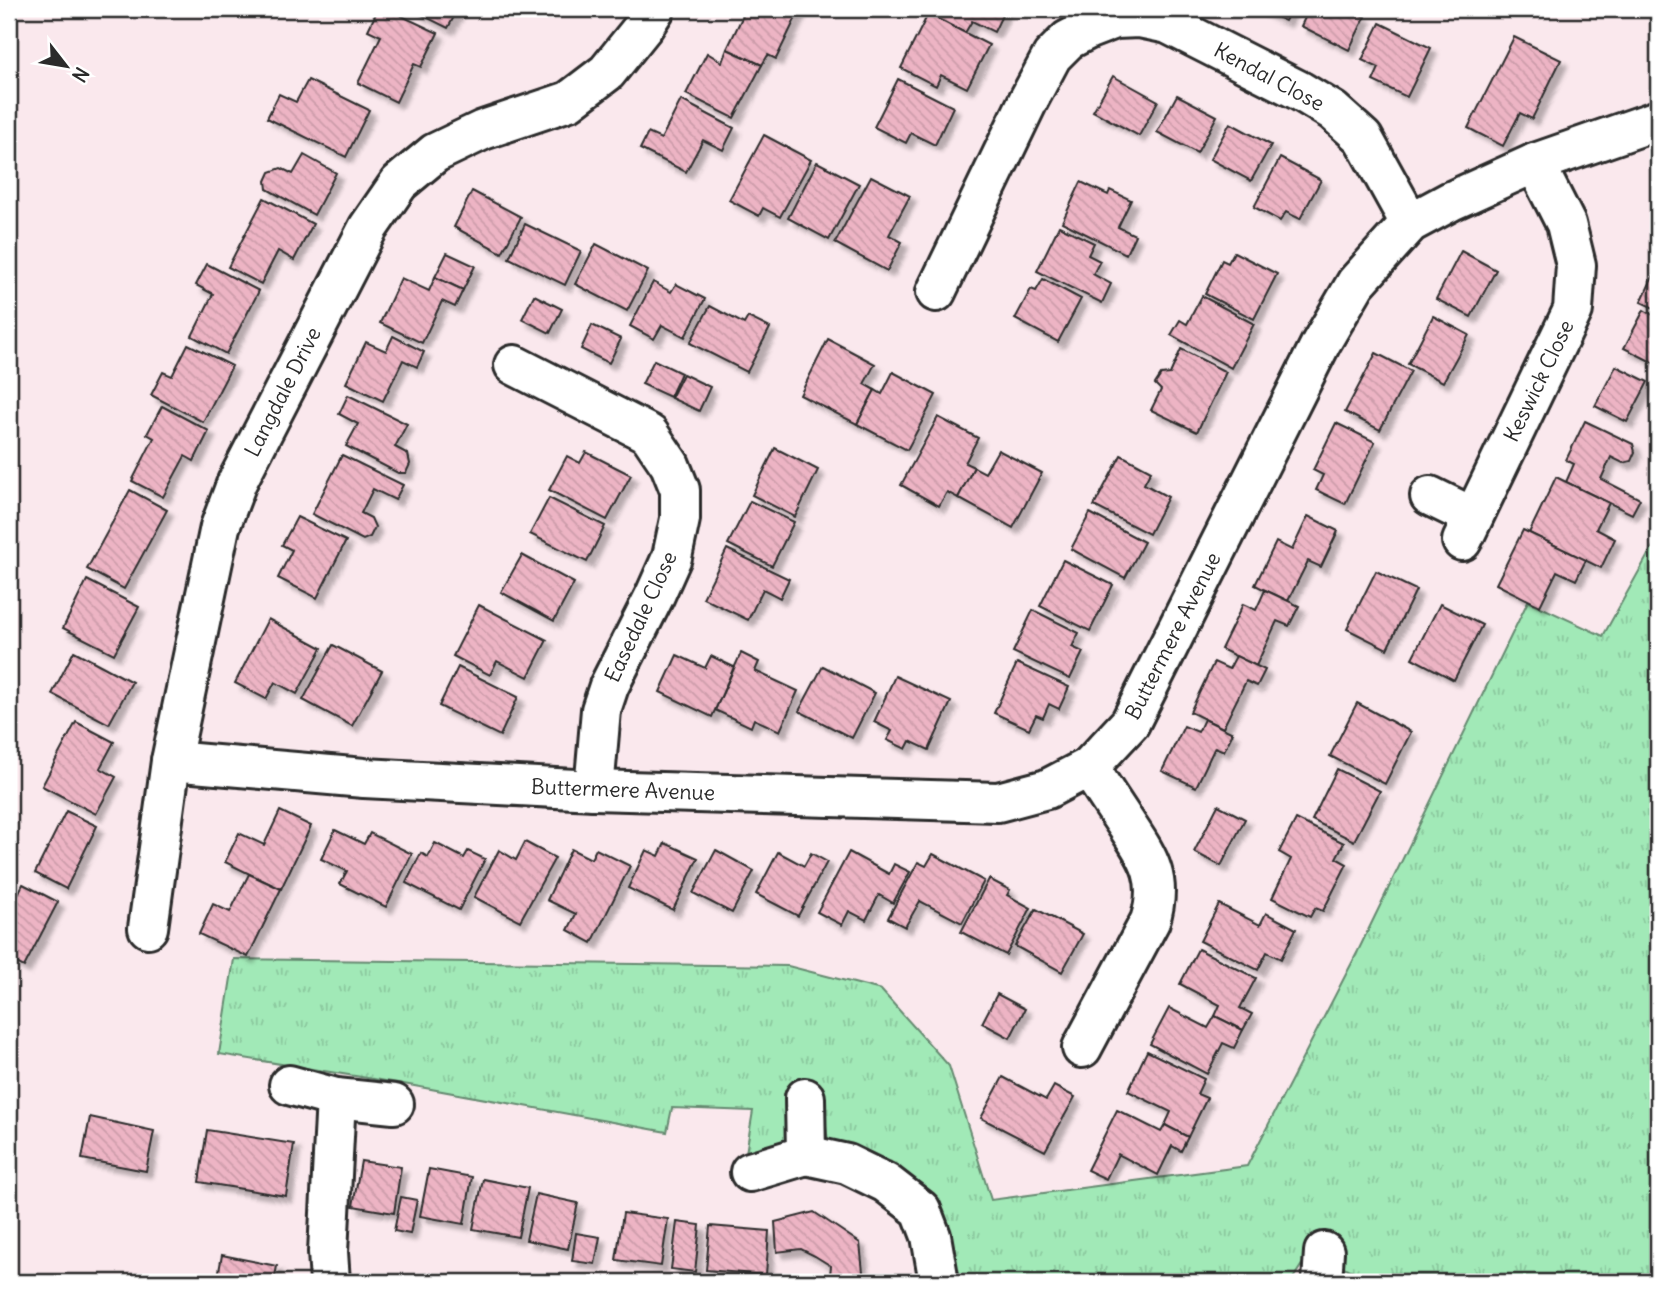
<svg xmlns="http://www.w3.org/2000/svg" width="1667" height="1291" font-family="Delius,sans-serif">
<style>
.grass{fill:url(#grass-tufts);stroke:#668a71;stroke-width:2}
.building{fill:url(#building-back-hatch);stroke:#2b2b2b;stroke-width:2;filter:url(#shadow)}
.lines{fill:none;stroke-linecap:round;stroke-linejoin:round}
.minor-casing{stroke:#2b2b2b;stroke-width:44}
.minor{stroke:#fff;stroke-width:38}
.labels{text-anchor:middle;stroke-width:6;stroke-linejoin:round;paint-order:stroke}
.street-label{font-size:21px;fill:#2b2b2b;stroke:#fff}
</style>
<defs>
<pattern id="grass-tufts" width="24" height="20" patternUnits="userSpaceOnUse" patternTransform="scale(1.75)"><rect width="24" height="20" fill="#a1e9b7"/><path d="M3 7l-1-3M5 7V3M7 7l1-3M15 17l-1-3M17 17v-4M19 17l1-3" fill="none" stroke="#8bc89e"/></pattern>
<pattern id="building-back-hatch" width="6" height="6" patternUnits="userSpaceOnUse" patternTransform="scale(1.75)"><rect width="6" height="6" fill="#edb4c4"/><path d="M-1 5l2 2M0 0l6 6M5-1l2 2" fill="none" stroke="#cb9ba9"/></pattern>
<filter id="shadow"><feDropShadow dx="6" dy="6" stdDeviation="2" flood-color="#0004"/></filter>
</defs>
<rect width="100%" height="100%" fill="#fae8ed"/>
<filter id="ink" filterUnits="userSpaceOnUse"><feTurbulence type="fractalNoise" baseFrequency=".0143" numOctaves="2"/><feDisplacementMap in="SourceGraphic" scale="14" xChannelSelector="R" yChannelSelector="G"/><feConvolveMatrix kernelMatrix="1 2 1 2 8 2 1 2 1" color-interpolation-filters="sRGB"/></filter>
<g filter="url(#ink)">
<path class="grass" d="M1658 537V1282H1451L1435 1276 1362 1275 1339 1265 1313 1247 1292 1280 1245 1278 1194 1282H952L920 1185 828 1140 820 1090 784 1094 786 1144 745 1159 753 1111 672 1108 667 1132 398 1083 219 1054 234 959 788 966 881 990 949 1066 991 1200 1247 1166 1358 951 1528 601 1603 636Z"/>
<g class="building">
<path d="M378 9H387L438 33 421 67 414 64 396 102 358 83 381 36 368 30Z"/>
<path d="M417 9H458L448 28 416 12Z"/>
<path d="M746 9H800L776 59 768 55 762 65 727 49Z"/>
<path d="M931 9H1005L994 32 972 21 965 33 928 14Z"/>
<path d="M1259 9H1291L1285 21Z"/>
<path d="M1309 9H1349L1365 17 1349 50 1301 26Z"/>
<path d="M928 14 989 45 967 88 941 75 936 86 901 68Z"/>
<path d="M1380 23 1431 48 1407 97 1373 81 1379 68 1362 60Z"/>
<path d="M1514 37 1561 60 1532 119 1520 113 1503 146 1468 128Z"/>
<path d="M727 49 762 65 734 118 686 94 707 53 722 62Z"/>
<path d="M1113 76 1158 101 1139 136 1093 111Z"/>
<path d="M898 79 953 107 935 145 911 133 906 143 874 127Z"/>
<path d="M308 80 369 110 346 157 267 118 279 94 296 102Z"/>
<path d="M1177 95 1217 116 1197 153 1157 132Z"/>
<path d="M681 100 734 128 723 150 703 140 686 172 640 149 648 133 661 139Z"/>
<path d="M1230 123 1271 145 1251 181 1210 159Z"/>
<path d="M764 135 811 160 780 217 763 208 759 216 729 200Z"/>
<path d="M304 155 336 173 314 215 267 189 266 181 270 172 281 168 293 174Z"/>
<path d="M1280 158 1321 180 1300 219 1286 212 1280 221 1254 207Z"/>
<path d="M817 162 859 184 829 240 788 218Z"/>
<path d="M871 176 910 196 889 235 902 242 887 271 835 243Z"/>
<path d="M1081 182 1108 195 1110 190 1131 200 1118 227 1135 235 1126 254 1062 222Z"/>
<path d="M472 191 521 217 502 253 454 227Z"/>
<path d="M264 198 313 224 294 260 278 251 261 284 228 267Z"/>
<path d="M525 224 581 251 565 285 509 258Z"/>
<path d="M1059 226 1094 243 1088 255 1100 261 1093 274 1111 284 1102 303 1037 271Z"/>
<path d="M596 244 648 271 627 311 575 284Z"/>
<path d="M1461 251 1496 270 1471 317 1436 299Z"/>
<path d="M1234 252 1277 274 1254 319 1205 294 1222 260 1228 263Z"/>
<path d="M447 253 475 266 463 290 435 277Z"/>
<path d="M207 264 259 291 226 354 192 336 213 294 196 285Z"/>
<path d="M1658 266V310L1641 302Z"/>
<path d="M435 277 463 290 455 307 442 301 422 343 380 323 401 278 429 291Z"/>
<path d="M1043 279 1081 299 1058 342 1015 319 1031 289 1036 291Z"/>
<path d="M653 282 671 292 676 284 705 299 685 337 662 325 654 339 630 326Z"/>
<path d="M534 295 562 309 550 333 522 319Z"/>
<path d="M1202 296 1254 324 1231 368 1171 335 1180 320 1187 324Z"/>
<path d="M710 306 744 324 748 317 770 328 747 372 690 343Z"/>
<path d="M1644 310 1658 318V359L1656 364 1624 348Z"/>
<path d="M1433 316 1469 335 1443 382 1408 364Z"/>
<path d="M592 325 621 339 609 363 581 349Z"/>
<path d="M393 336 424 352 417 367 403 360 383 401 346 383 366 342 386 351Z"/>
<path d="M828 339 875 364 864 384 875 390 857 424 800 395Z"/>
<path d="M188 344 232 366 203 422 151 395 163 372 172 376Z"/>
<path d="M1181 349 1226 372 1197 432 1151 410 1161 390 1155 384 1161 375 1170 374Z"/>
<path d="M1376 353 1411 371 1380 430 1345 412Z"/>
<path d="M654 360 681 373 670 397 642 384Z"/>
<path d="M1616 366 1648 382 1627 422 1595 406Z"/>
<path d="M893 372 936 395 907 450 857 424 875 390 882 394Z"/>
<path d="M683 374 710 387 699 411 671 398Z"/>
<path d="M348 395 407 424 395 447 408 454 410 464 406 473H398L346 446 358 424 339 414Z"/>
<path d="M162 406 209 431 194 461 185 456 163 497 132 481 154 438 147 434Z"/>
<path d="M938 417 978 438 965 463 974 467 958 498 947 492 939 506 901 485Z"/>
<path d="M1585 421 1633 444 1635 452 1631 461 1623 463 1611 457 1601 479 1640 499 1632 514 1566 482 1574 464 1566 460Z"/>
<path d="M1336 423 1375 442 1345 504 1316 490 1323 475 1313 470Z"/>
<path d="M775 448 818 470 795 517 752 495Z"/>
<path d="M998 450 1042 473 1013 528 958 498 974 467 985 473Z"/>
<path d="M586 452 631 475 607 520 549 490 567 456 580 463Z"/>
<path d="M342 455 403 485 395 500 373 489 361 513 371 518 375 527 370 537 363 540 312 514Z"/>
<path d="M1121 455 1151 471 1144 484 1168 497 1149 534 1094 506Z"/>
<path d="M1556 477 1609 503 1596 529 1615 539 1601 568 1529 533Z"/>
<path d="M130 490 167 510 124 589 87 569Z"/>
<path d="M549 498 605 526 587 562 530 534Z"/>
<path d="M750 501 794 522 772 566 728 544Z"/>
<path d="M1090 513 1144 542 1125 578 1071 549Z"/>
<path d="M1308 516 1338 531 1321 567 1308 561 1288 601 1255 585 1276 542 1292 550Z"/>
<path d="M297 517 346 541 317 598 278 578 292 550 282 545Z"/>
<path d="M1523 530 1586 560 1576 580 1557 571 1540 606 1496 584Z"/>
<path d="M727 549 789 579 780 598 763 589 748 620 703 598Z"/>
<path d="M522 555 574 583 554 621 501 592Z"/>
<path d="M1063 560 1113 585 1090 631 1040 606Z"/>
<path d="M1376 571 1416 590 1387 649 1347 629Z"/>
<path d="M87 580 139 607 114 654 63 628Z"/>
<path d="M1265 590 1299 606 1289 626 1277 621 1256 666 1221 649 1243 604 1256 610Z"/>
<path d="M1440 604 1482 625 1454 680 1412 658Z"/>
<path d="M479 605 547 640 528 677 497 661 490 675 453 656Z"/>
<path d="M1033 610 1079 633 1072 647 1083 652 1070 679 1013 652Z"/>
<path d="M268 619 322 648 297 694 275 682 266 699 235 683Z"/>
<path d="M333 645 382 671 352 726 303 700Z"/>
<path d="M74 651 132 682 109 724 52 694Z"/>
<path d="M741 653 759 662 755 671 798 691 780 731 754 719 751 727 715 710Z"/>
<path d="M677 655 705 668 711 656 734 667 712 717 660 692Z"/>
<path d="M1236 656 1265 670 1257 686 1246 681 1223 728 1190 712 1214 662 1229 669Z"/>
<path d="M1017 663 1069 687 1059 709 1049 704 1043 718 1036 715 1029 729 994 713Z"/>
<path d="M823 666 875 693 852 738 799 711Z"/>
<path d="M458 667 518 697 500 736 439 706Z"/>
<path d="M895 676 951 702 929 750 910 741 906 749 887 740 892 731 874 722Z"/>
<path d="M1357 703 1411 732 1385 784 1330 756Z"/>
<path d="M1204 719 1233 733 1224 751 1215 747 1196 787 1162 771 1184 726 1198 732Z"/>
<path d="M76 722 114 742 100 768 116 777 96 814 42 786Z"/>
<path d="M1337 769 1380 791 1354 841 1312 820Z"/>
<path d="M1218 805 1245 819 1221 866 1194 852Z"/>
<path d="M66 811 97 826 66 889 35 873Z"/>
<path d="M280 811 311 826 281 889 225 862 239 833 264 845Z"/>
<path d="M1296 819 1344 843 1336 858 1347 864 1323 911 1315 908 1310 917 1272 898 1291 859 1279 852Z"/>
<path d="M335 830 364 844 370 833 412 854 386 907 340 884 347 871 321 859Z"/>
<path d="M525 842 555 858 520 921 474 897 499 850 516 860Z"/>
<path d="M435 843 464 858 468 851 485 859 459 910 406 883 421 853 428 857Z"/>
<path d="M665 843 698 858 673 910 628 888 646 850 659 856Z"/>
<path d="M571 849 591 859 596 849 630 866 592 943 568 930 576 914 547 900Z"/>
<path d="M716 850 754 871 732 913 693 893Z"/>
<path d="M778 852 804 866 811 853 827 862 798 916 756 894Z"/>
<path d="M849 852 889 874 894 864 910 872 893 903 879 895 866 920 849 911 842 925 817 912Z"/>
<path d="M933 854 984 881 962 923 920 901 905 927 888 918 918 862 926 866Z"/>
<path d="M249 874 281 889 248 957 199 934 213 904 230 912Z"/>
<path d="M989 879 1010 890 1007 895 1031 908 1006 955 961 932Z"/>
<path d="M23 884 58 902 24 967 9 959V912Z"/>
<path d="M1219 904 1260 925 1266 913 1296 929 1281 959 1267 952 1258 970 1200 941Z"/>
<path d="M1036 909 1083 934 1062 972 1015 946Z"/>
<path d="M1198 949 1256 978 1240 1008 1252 1014 1243 1030 1215 1016 1220 1005 1180 984Z"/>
<path d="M997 994 1025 1009 1010 1038 982 1023Z"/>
<path d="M1169 1008 1208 1028 1215 1016 1243 1030 1234 1048 1223 1043 1207 1074 1150 1044Z"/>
<path d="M1147 1051 1204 1079 1197 1094 1207 1098 1188 1137 1165 1125 1171 1112 1128 1091Z"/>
<path d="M1003 1077 1046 1100 1054 1086 1075 1097 1045 1151 981 1118Z"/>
<path d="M1117 1110 1161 1132 1165 1125 1188 1137 1181 1151 1172 1146 1158 1175 1118 1154 1106 1179 1087 1170Z"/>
<path d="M90 1117 154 1131 146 1171 82 1159Z"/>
<path d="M207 1130 294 1144 286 1196 199 1182Z"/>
<path d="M361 1161 401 1167 394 1213 353 1206Z"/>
<path d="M429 1169 472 1177 464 1224 420 1216Z"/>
<path d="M483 1179 528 1188 518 1237 473 1229Z"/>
<path d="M536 1194 578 1203 568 1249 526 1240Z"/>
<path d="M401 1197 417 1200 410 1234 394 1231Z"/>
<path d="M814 1212 860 1243 864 1282H829L831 1266 815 1256 801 1249 777 1252 775 1222Z"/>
<path d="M623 1213 668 1219 661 1266 616 1260Z"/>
<path d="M677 1222 700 1225 695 1272 671 1269Z"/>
<path d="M710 1226 769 1231 766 1275 706 1270Z"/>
<path d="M576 1233 600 1237 595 1264 572 1261Z"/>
<path d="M222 1255 277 1266 274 1282H217Z"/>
</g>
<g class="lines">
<defs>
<g id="minor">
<path d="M936 292 1028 101 1052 56 1068 40 1089 29 1115 19 1139 18 1168 24 1300 91 1333 111 1363 138 1410 223"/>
<path d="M514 365 649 434 670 465 680 490V519L672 557 655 595 609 686 601 710 594 790"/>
<path d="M1430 496 1473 517"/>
<path d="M1462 541 1573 310 1576 265 1566 224 1535 163"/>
<path d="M171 761 364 778 594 790 998 802 1047 789 1089 767 1130 723 1321 343 1356 283 1410 223 1451 201 1535 163 1658 120"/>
<path d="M148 928 171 761 220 527 237 482 368 228 399 183 435 153 483 130 569 101 607 72 644 26 655 9"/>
<path d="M1082 1048 1150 921C1164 877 1147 856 1124 821 1112 803 1100 785 1089 767"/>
<path d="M289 1085 336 1098 394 1104"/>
<path d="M806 1155 847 1164 886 1183 921 1210 931 1236 939 1282"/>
<path d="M750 1172 806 1155 805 1098"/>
<path d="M330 1282 328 1252 336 1098"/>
<path d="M1322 1282 1324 1252"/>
</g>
</defs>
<use href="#minor" class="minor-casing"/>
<use href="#minor" class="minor"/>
</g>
</g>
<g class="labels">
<g class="street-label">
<text transform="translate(1269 77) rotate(28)" y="7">Kendal Close</text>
<text transform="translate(1539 381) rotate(-64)" y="7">Keswick Close</text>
<text transform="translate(283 392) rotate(-63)" y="7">Langdale Drive</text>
<text transform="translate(641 617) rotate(-65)" y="7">Easedale Close</text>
<text transform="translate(1173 636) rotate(-63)" y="7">Buttermere Avenue</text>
<text transform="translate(623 790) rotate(2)" y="7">Buttermere Avenue</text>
</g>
</g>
<rect width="1667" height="1291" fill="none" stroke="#fff" stroke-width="35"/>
<rect x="18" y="18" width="1632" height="1256" fill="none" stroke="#2b2b2b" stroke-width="2.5" filter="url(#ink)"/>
<g transform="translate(66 66) rotate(121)" stroke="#ffffff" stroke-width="5" paint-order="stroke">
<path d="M0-5L12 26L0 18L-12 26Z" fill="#2b2b2b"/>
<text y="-10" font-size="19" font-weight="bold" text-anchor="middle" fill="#2b2b2b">N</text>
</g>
</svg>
